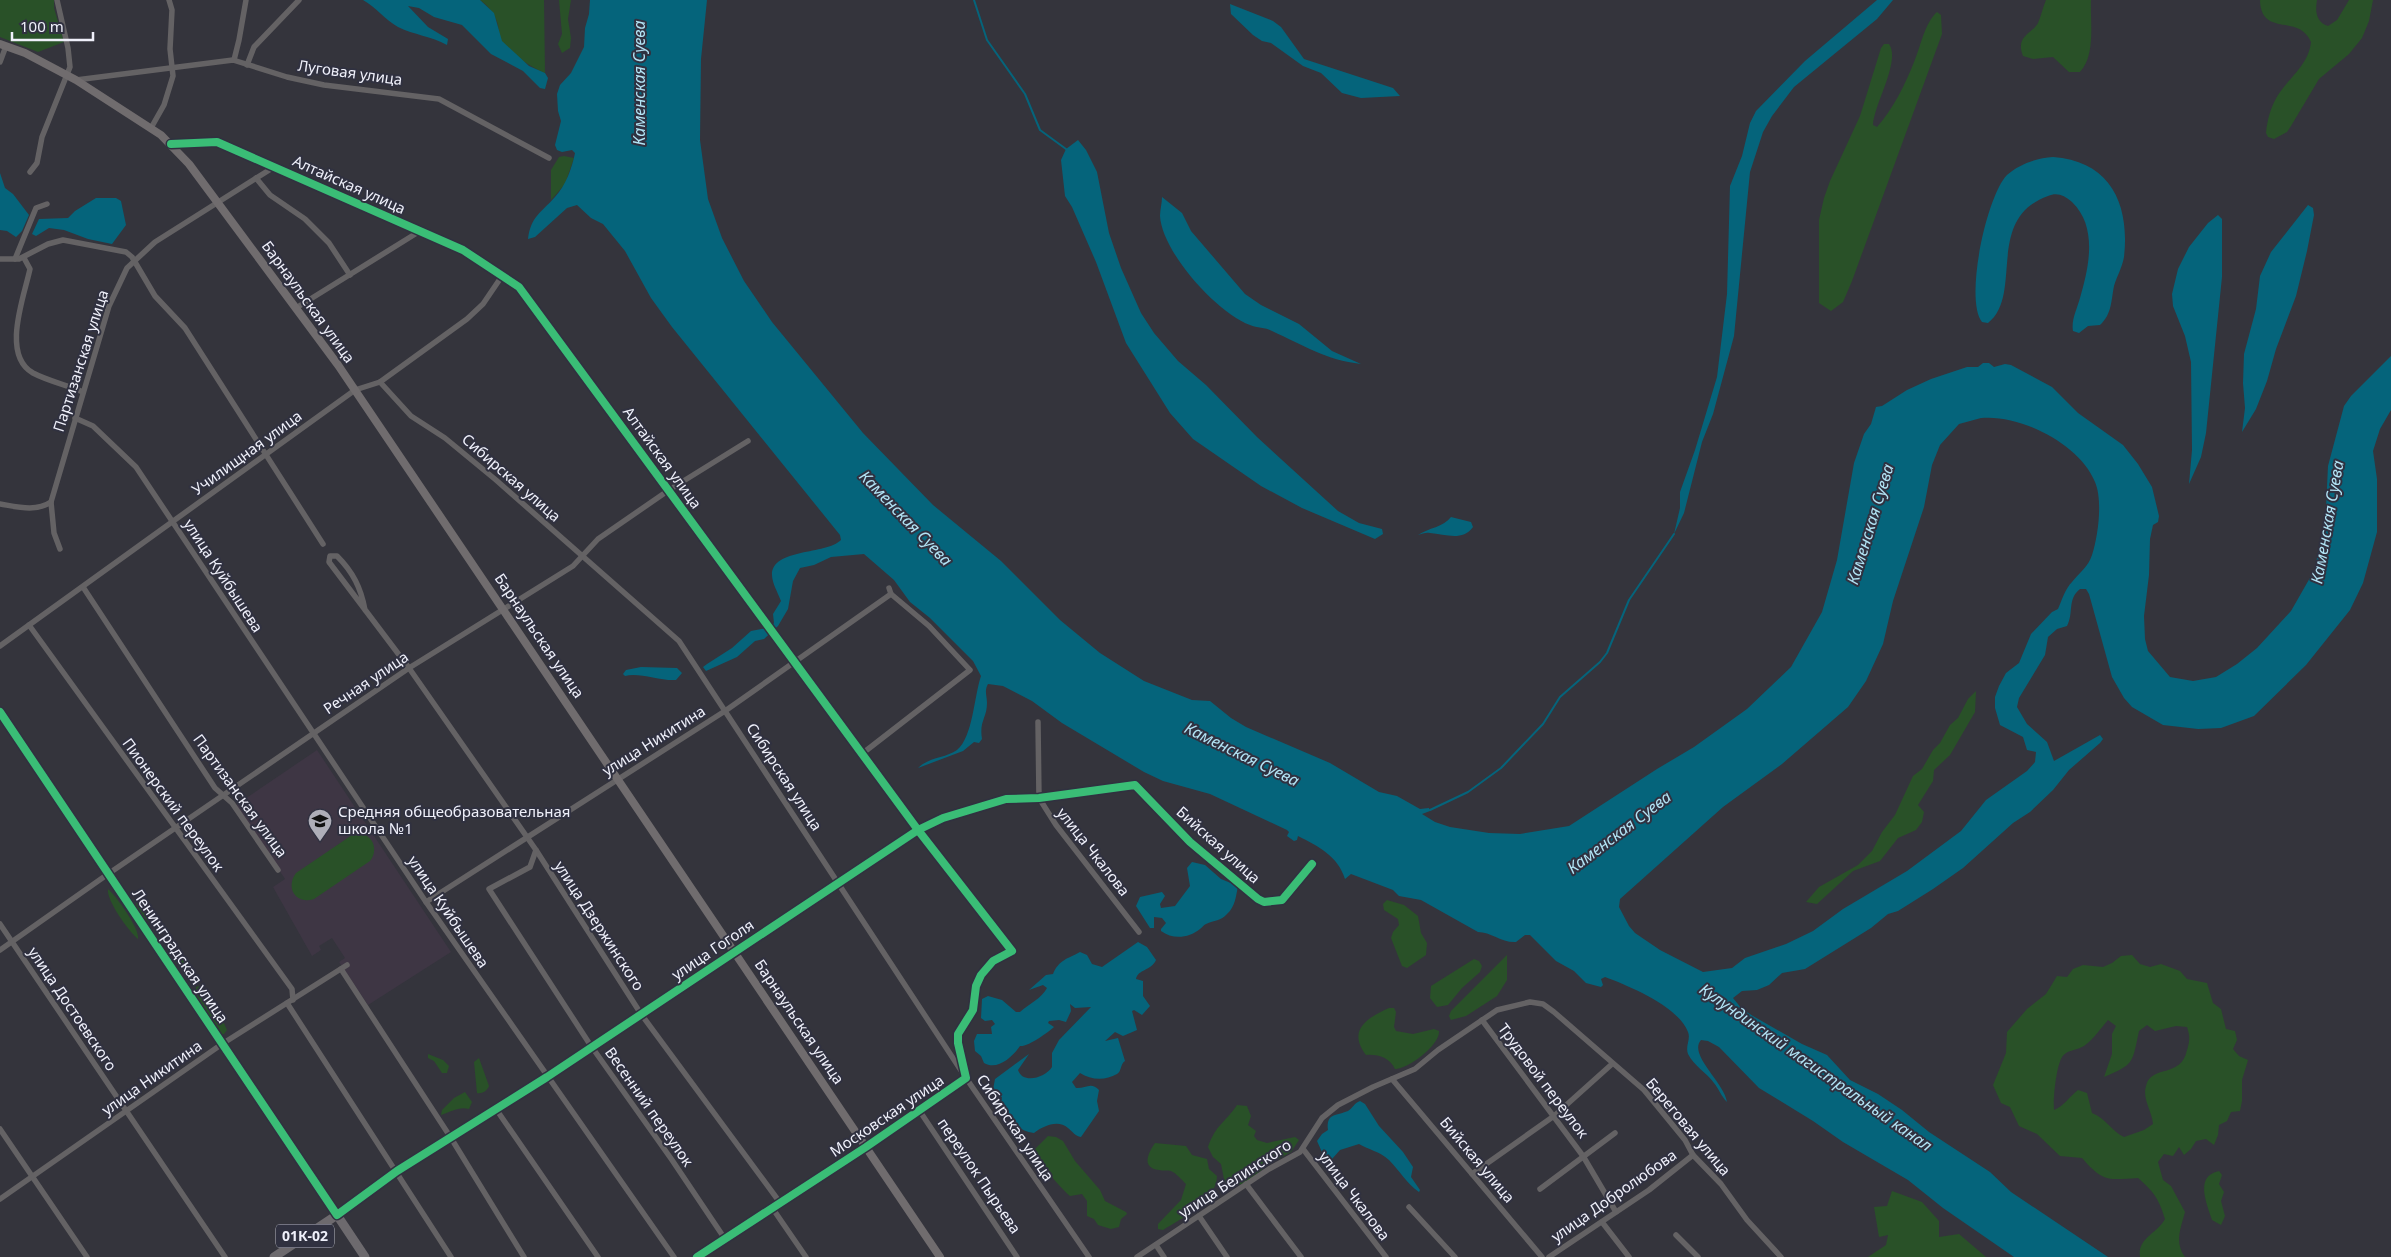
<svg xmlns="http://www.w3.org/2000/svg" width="2391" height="1257" font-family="'Noto Sans',sans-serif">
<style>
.education{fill:#3e3644}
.green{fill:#295128;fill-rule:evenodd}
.water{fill:#05647b;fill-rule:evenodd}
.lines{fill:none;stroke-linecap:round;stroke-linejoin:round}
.stream{stroke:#05647b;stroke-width:2}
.street{stroke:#646264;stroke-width:5.5}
.secondary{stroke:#706c6e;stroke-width:8}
.primary{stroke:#6d6a6e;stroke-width:9}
.cycleway-casing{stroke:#303140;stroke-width:11}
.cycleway{stroke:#3abd76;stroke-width:8}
.labels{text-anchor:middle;stroke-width:4;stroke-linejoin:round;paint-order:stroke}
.shield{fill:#303140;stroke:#b6b7c2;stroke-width:1}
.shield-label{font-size:14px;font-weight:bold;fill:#eff0fa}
.street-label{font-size:15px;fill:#eff0fa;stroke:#303140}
.poi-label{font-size:15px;fill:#eff0fa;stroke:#303140;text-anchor:start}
.water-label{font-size:16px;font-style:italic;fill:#b2e4f5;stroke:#303140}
</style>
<rect width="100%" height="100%" fill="#34343c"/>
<path class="education" d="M317 750 451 952 368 1005 339 962 345 958 332 938 319 946 321 950 312 956 273 887 285 879 236 805Z"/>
<g class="green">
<path d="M0 0H54V8L64 42 38 52 0 37Z"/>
<path d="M480 0H544L545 73C532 68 504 50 499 37 498 33 499 29 498 25 496 16 488 5 480 0Z"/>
<path d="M559 0H571L568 19 571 38 570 48 562 53 558 44 562 34Z"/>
<path d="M2046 0H2091C2090 22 2096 55 2080 72H2069L2053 57 2033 59 2023 56C2015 36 2032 34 2038 23 2041 16 2043 7 2046 0Z"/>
<path d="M2260 0H2317C2315 11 2316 22 2328 26L2337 20 2349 0H2373L2369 21 2362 38 2349 54 2319 79 2291 126 2287 132 2274 139 2268 137 2266 133C2267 120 2271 106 2278 95 2289 78 2309 64 2311 42 2299 13 2261 38 2260 0Z"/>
<path d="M1937 12 1941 15 1942 34 1852 281 1843 302 1831 311 1819 303V220L1824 198 1830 181 1860 116 1881 48 1884 44H1889C1901 61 1874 104 1873 125L1877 127C1893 109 1905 85 1914 62 1921 46 1924 24 1937 12Z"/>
<path d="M564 156 574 158 565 184 551 200V170L559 157Z"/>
<path d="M1976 691 1975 712 1950 755 1934 770 1933 781 1918 805 1924 812 1922 822 1916 830 1898 838 1880 861 1853 871 1817 904 1806 902 1819 887 1858 865 1872 851 1882 832 1895 815 1913 776 1922 769 1933 750 1940 743 1950 725 1958 718 1968 699Z"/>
<path d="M355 833C371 832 380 848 370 861L314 899C296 905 285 888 296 873Z"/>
<path d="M108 889C116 896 140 929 138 939 129 932 106 900 108 889Z"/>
<path d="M142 900 159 922 157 926 146 920 136 906 137 901Z"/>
<path d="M1387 900 1404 905 1418 916 1421 933 1427 943 1426 955 1407 968 1402 966 1391 938 1393 932 1399 925 1398 919 1384 910 1383 904Z"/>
<path d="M177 952C186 956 189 965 192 975L190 976 173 960V955Z"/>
<path d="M1507 955V980L1497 996 1466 1016 1451 1020 1449 1016 1451 1011Z"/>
<path d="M2132 955 2140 964 2150 967 2161 964 2180 971 2187 979 2207 983 2213 1003 2221 1009 2226 1029 2235 1031 2237 1040 2233 1049 2239 1056 2248 1060 2242 1080V1101L2240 1111 2231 1112 2227 1121 2219 1125 2218 1135 2214 1145 2206 1139 2196 1141 2191 1149 2184 1155 2179 1147 2173 1156 2164 1154 2158 1162 2163 1180 2171 1186 2185 1212C2181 1228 2174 1242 2185 1257H2140C2137 1238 2157 1234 2165 1219 2159 1199 2154 1192 2138 1178 2107 1180 2103 1182 2082 1158L2060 1156 2037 1134 2019 1126 2010 1107 2001 1103 1993 1085 2006 1053 2007 1032 2027 1009 2046 994 2057 976 2067 977 2073 969 2083 965 2103 967 2112 963 2121 956ZM2108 1020 2116 1026 2112 1034V1054L2104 1077C2135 1064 2132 1063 2139 1031L2147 1025 2155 1031 2176 1026 2187 1027C2190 1036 2190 1040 2187 1050 2181 1079 2151 1064 2146 1086 2142 1099 2152 1111 2153 1124L2144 1130 2124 1137C2111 1131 2107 1119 2092 1113L2087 1093 2078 1090C2069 1097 2064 1106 2054 1110 2053 1098 2056 1070 2061 1059 2066 1049 2076 1051 2084 1046 2094 1039 2100 1029 2108 1020Z"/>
<path d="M1474 959 1479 961 1482 966 1480 972 1462 988 1448 1005 1437 1007 1430 998 1431 986Z"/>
<path d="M199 986C212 997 220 1014 227 1030L224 1034 220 1035 197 998 196 987Z"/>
<path d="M1389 1008H1394L1396 1012 1394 1027 1396 1031 1413 1034 1434 1029 1439 1031C1440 1045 1408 1069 1395 1069 1390 1058 1378 1054 1366 1055 1347 1030 1367 1018 1389 1008Z"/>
<path d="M428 1054 443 1060 449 1066 447 1073H442L434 1061 428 1058Z"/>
<path d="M479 1058 489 1086C487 1091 482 1094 477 1093L474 1062Z"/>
<path d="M465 1092 472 1102 469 1109C460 1106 450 1112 441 1115L442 1110 454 1098Z"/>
<path d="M1237 1105 1247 1106 1251 1116 1248 1125 1256 1131 1254 1136 1257 1140 1267 1143 1295 1137 1299 1140 1291 1152 1269 1164 1245 1183 1235 1186 1225 1184 1221 1164 1213 1157 1208 1147C1216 1124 1225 1123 1237 1105Z"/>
<path d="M1048 1136 1056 1137 1063 1141 1075 1161 1100 1190 1105 1201 1126 1212 1127 1214 1121 1219 1119 1227 1111 1229 1098 1225 1094 1219 1087 1216V1201L1082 1194 1070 1196C1062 1189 1035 1160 1034 1150Z"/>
<path d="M1155 1143 1186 1146 1192 1155 1207 1159 1209 1169 1217 1176C1217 1200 1181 1219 1163 1230L1158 1229V1224L1181 1200 1186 1184C1182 1180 1176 1173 1171 1171 1168 1170 1163 1171 1159 1170 1141 1168 1148 1153 1155 1143Z"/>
<path d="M2219 1171 2222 1175 2219 1184 2224 1192 2221 1201 2225 1216 2221 1225 2212 1220C2207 1204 2194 1176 2219 1171Z"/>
<path d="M1892 1191 1922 1202 1939 1221V1237L1959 1234 1986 1257H1868L1886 1245 1888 1235 1879 1237 1874 1207 1887 1206Z"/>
</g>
<g class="water">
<path d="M363 0H480L494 13 502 41 529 66 545 73 548 78 545 89 540 88 523 71 491 54 462 25 434 17 419 8 408 6 428 27 448 39 447 45C431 36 414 35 398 27 385 20 376 7 363 0Z"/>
<path d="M590 0H707L701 59 700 140 708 199 722 238 744 281 772 322 863 433 933 505 1001 561 1060 620 1100 653 1144 681 1192 700 1210 701 1231 718 1246 727 1330 763 1379 792 1397 796 1420 809 1429 808 1430 811 1422 814 1435 822 1450 827 1489 833 1520 834 1569 826 1657 769 1694 747 1747 709 1791 667 1822 612 1837 560 1854 463 1864 434 1871 424 1876 407 1882 406 1907 390 1931 379 1967 367H1978L1983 363H1989L1994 367 2005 364 2011 365 2052 387 2078 413 2123 445 2138 464 2152 487 2159 516 2158 522 2153 525 2150 539 2149 575 2144 616 2145 639 2148 651 2170 677 2193 681 2216 677 2237 664 2257 648 2291 611 2315 569 2326 508 2328 466 2344 406 2351 396 2391 356V410L2380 429 2373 451 2377 479V532L2363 583 2350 610 2306 665 2254 716 2221 728 2198 729 2163 725 2132 707 2124 698 2112 677 2089 594 2086 589H2080C2067 599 2074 613 2067 626L2057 629 2048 637 2045 655 2019 698 2017 707 2027 724 2047 742 2054 761 2100 735 2103 739 2100 743 2069 770 2053 790 2030 812 2013 823 1963 868 1933 889 1898 911 1888 914 1871 928 1805 969 1782 973 1769 985 1757 990 1742 991 1733 998 1742 1009 1753 1016 1802 1044 1827 1055 1850 1080 1878 1094 1902 1110 1929 1132 1990 1172 2011 1192 2108 1257H2014L1943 1208 1908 1180 1843 1142 1813 1121 1759 1088 1719 1047 1708 1041 1701 1040C1688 1055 1724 1082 1727 1102 1721 1096 1719 1089 1714 1083 1706 1072 1694 1066 1688 1054 1685 1046 1691 1039 1688 1032 1678 1006 1629 986 1605 977L1601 979 1603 985 1601 987 1586 983 1574 971 1556 961 1530 935H1525L1516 942C1502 943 1491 932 1478 932L1421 900 1399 896 1393 890 1351 874 1345 879C1338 856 1318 846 1298 836L1297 840 1294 841 1287 836 1289 832 1287 830 1210 794 1163 781 1144 772 1062 723 1032 701 1003 686 988 684C984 691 987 695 987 703 987 718 979 721 982 739L979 743 974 742 963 751 918 768C929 757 946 758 957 750 973 737 974 696 981 676L973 661 930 618 910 602 894 580 864 554 831 557 814 565 800 568 793 581 788 609 778 626 764 639 755 641 737 657 706 671 703 667 707 664 732 648 751 631 771 627 774 623 773 614 781 601C778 593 772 583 772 575 772 548 826 555 841 540L840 535 672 327 651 298 625 251 603 224 591 218 577 205 567 208 535 237 528 239C531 216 541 213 555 197 566 185 572 168 575 153L572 150 562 152 557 150 555 145 561 121 558 111 557 94 560 85 571 73 584 47 585 28 589 14ZM1981 418C2020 414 2080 444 2095 482 2103 500 2098 537 2092 555 2088 567 2080 572 2072 582 2065 589 2062 600 2058 609L2052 612 2031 634 2019 663 2006 673 1999 686 1995 697V708L2000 725 2023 737 2027 750 2036 752 2035 762 2027 771 1986 800 1961 831 1907 871 1843 909 1813 931 1786 944 1745 958 1732 968 1703 972 1660 950 1635 933 1629 926 1619 907 1620 899 1723 807 1782 764 1848 707 1866 681 1883 644 1893 601 1924 507 1932 465 1940 445 1959 424Z"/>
<path d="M1877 0H1893L1877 19 1794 87 1772 116 1763 132 1750 172 1734 336 1713 414 1702 442 1684 513 1674 534 1680 508V492L1695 450 1717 377 1727 294 1730 186 1742 156 1750 123 1756 111 1805 61Z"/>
<path d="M1230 4 1273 21 1281 27 1304 59 1393 88 1400 96 1361 98 1342 93 1321 73 1303 66 1271 43 1262 41 1253 35 1231 14Z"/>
<path d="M1078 140 1086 150 1097 172 1109 233 1121 268 1141 313 1154 333 1178 361 1206 385 1257 437 1338 511 1359 523 1382 529 1383 534 1375 539 1302 508 1261 486 1193 439 1170 413 1126 343 1096 262 1072 207 1065 196 1061 160 1066 149Z"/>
<path d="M2053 157C2111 161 2130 205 2124 257 2122 268 2117 276 2114 286 2111 301 2112 314 2100 325L2088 326 2079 333 2073 331C2071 320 2077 309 2080 298 2089 267 2098 227 2072 202 2064 195 2057 192 2048 196 1984 219 2024 295 1988 323L1982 322C1964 299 1987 195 2007 175 2019 164 2037 158 2053 157Z"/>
<path d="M0 173 5 188 13 194 29 215 22 231 16 237 7 231 0 230Z"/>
<path d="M1162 197 1182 213 1191 231 1245 294 1261 305 1299 324 1332 351 1361 364C1326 360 1303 345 1272 331 1265 327 1257 328 1250 325 1217 313 1162 252 1160 216 1160 210 1162 203 1162 197Z"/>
<path d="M96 198H116L121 201 126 225 112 244 88 239 64 230 49 228 36 236 32 234 39 219 68 218 75 211Z"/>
<path d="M2308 205 2313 208 2314 215 2307 251 2296 296 2276 349 2267 381 2256 409 2242 432 2245 408 2243 383 2244 354 2256 309 2260 276 2271 252Z"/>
<path d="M2218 215 2222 219V277L2206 433 2201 457 2189 484 2192 450 2191 362 2185 336 2173 306 2172 294 2178 269 2189 247 2208 223Z"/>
<path d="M1451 517 1471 522 1473 527C1462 542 1445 534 1430 533 1426 532 1422 534 1418 535 1428 528 1444 527 1451 517Z"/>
<path d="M641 667 677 668 682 673 676 680C659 681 639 672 625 676L623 674 626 670Z"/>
<path d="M1192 862 1205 865 1221 879 1238 886C1236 896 1235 907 1227 914 1221 921 1214 920 1206 924 1203 925 1203 927 1200 929 1189 938 1173 940 1161 931V929L1166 923 1162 918 1154 917V928H1150L1136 906 1140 897 1162 892 1165 896 1160 904 1161 908 1175 906 1190 886 1187 868Z"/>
<path d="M1138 942 1147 947 1156 960C1151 971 1138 969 1136 979L1143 981V996L1150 1006 1142 1015 1134 1010 1132 1011 1137 1030 1123 1036 1115 1032 1105 1041 1118 1038 1125 1061C1120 1064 1122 1071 1117 1074 1105 1081 1091 1080 1080 1073L1072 1082 1076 1088C1085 1089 1091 1081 1099 1090L1097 1101 1099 1111 1081 1137C1075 1136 1073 1132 1068 1128 1058 1119 1043 1126 1034 1133 1020 1131 1012 1123 1007 1109H1000L1002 1097 992 1095 995 1079 1029 1054 1018 1070C1023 1085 1046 1077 1052 1067V1053L1059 1040 1091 1007 1075 1008 1070 1004 1071 1011 1066 1022 1059 1020 1049 1021 1048 1023 1054 1027C1047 1033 1028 1047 1020 1046 1013 1056 998 1071 984 1063L981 1056 975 1051 974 1041 977 1034H992L991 1027 995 1024 992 1020 985 1021 981 1018 982 999 988 996 1002 1000 1016 1012H1020C1029 1004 1042 998 1047 988L1043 985 1029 990 1046 975 1053 974C1059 960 1067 959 1080 952L1087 955 1092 964 1102 967Z"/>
<path d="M1360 1101 1365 1104 1379 1126 1403 1152 1413 1167 1411 1177 1420 1190 1419 1192C1406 1183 1400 1171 1389 1160 1379 1151 1369 1150 1359 1144L1340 1150 1332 1159 1326 1161 1317 1141 1322 1134 1328 1130C1326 1113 1336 1116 1348 1111 1353 1108 1354 1103 1360 1101Z"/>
</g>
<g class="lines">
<g class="stream">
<path d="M974 0 987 40 1025 94 1040 130 1066 149"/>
<path d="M1430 810 1468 792 1501 768 1543 724 1560 697 1600 662 1607 653 1629 600 1674 534"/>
</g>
<g class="street">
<path d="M234 60 239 40 246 0"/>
<path d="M0 62 6 46"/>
<path d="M247 65 254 47 299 0"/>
<path d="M76 80 233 60 287 77 324 85 439 99 549 158"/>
<path d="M151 128 164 105 173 76 170 49 172 10 169 0"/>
<path d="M171 144 217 142 463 250 519 287 918 830 1012 951 993 961 981 975 976 986 973 1010 958 1034V1043L966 1078 866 1147 697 1257"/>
<path d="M30 172 37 163 42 137 70 67 68 48 57 0"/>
<path d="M256 178 270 195 305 219 329 243 350 275"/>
<path d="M24 258 30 269C24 297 1 355 33 373 48 381 67 385 83 392"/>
<path d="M0 259H19L48 244 63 240 126 252 132 257 155 296 185 328 323 544"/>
<path d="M15 259 36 208 47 204"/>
<path d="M296 308 420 231"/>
<path d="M380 382 411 416 445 438 496 480 679 641 966 1078 1089 1257"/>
<path d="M75 418 93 426 136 467 426 902 674 1257"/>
<path d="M0 504C18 507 36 512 51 502"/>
<path d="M60 549 54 533 51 502 109 306 127 268 155 242 274 167"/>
<path d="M83 587 215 788 232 803 278 870"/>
<path d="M365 610C361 588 353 572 337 556H330L329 562 409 668 536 850 641 1014 781 1204"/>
<path d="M29 625 292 989 293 1000"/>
<path d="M0 646 355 390 380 382 467 319 483 304 502 276"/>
<path d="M1038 722 1039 798 1056 825 1139 932"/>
<path d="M863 753 970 670 929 626 891 594 889 588"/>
<path d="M536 850 530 867 489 889 589 1043 672 1160 725 1239"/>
<path d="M426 902 725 711 891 594"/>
<path d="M0 924 225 1257"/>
<path d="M0 950 108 874 409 668 573 566 598 539 669 490 748 441"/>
<path d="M735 952 918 830 943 818 1006 799 1039 798 1135 785 1190 842 1258 899 1264 902 1282 900 1312 864"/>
<path d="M341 969 451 1138 524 1257"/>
<path d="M287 1003 451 1257"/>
<path d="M1482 1020 1583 1156 1616 1212"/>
<path d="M1392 1079 1542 1257"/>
<path d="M496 1109 598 1257"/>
<path d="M919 1110 1017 1257"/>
<path d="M0 1129 87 1257"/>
<path d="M1303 1149 1386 1257"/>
<path d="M1472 1174 1554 1116 1612 1064"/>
<path d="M1246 1184 1301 1257"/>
<path d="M1540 1189 1615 1133"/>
<path d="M0 1199 222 1044 347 965"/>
<path d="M1409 1207 1455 1257"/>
<path d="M773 1209 806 1257"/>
<path d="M1199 1216 1227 1257"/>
<path d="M1602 1222 1629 1257"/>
<path d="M1676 1235 1698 1257"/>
<path d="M1156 1245 1164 1257"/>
<path d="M1137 1257 1269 1169 1300 1152 1322 1118 1338 1105 1373 1087 1415 1069 1438 1050 1497 1010 1530 1002 1543 1004 1554 1012 1644 1090 1685 1140 1693 1155 1721 1184 1747 1220 1781 1257"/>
<path d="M1549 1257 1649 1190 1693 1155"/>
</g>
<g class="secondary">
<path d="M0 44 25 53 76 80 161 135 189 164 338 365 940 1257"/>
<path d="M0 712 337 1215 397 1171 547 1077 735 952"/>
</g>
<path class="primary" d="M274 1257 337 1215 365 1257"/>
<defs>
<g id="cycleway">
<path d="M171 144 217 142 463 250 519 287 918 830 1012 951 993 961 981 975 976 986 973 1010 958 1034V1043L966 1078 866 1147 697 1257"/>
<path d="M0 712 337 1215 397 1171 547 1077 918 830 943 818 1006 799 1039 798 1135 785 1190 842 1258 899 1264 902 1282 900 1312 864"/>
</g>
</defs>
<use href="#cycleway" class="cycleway-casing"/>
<use href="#cycleway" class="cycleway"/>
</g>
<defs>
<symbol id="school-pin" viewBox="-11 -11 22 30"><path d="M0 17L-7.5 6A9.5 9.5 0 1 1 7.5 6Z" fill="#aeaeb8" stroke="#303140"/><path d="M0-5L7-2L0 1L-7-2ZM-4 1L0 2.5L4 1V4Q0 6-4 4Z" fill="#111"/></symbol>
</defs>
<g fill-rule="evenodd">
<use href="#school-pin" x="306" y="807" width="28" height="38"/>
</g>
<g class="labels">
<rect class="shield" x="276" y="1224.5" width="58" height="23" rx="4"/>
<g class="shield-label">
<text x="305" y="1241">01К-02</text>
</g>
<g class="street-label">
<text transform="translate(350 73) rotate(8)" y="5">Луговая улица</text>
<text transform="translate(349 185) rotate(24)" y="5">Алтайская улица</text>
<text transform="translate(308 302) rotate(54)" y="5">Барнаульская улица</text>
<text transform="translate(81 361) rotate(-72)" y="5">Партизанская улица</text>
<text transform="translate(247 453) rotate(-36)" y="5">Училищная улица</text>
<text transform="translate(662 458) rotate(54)" y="5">Алтайская улица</text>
<text transform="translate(511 478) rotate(41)" y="5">Сибирская улица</text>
<text transform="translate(223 576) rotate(57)" y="5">улица Куйбышева</text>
<text transform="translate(539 636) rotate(56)" y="5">Барнаульская улица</text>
<text transform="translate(366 683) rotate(-34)" y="5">Речная улица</text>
<text transform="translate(654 741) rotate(-32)" y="5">улица Никитина</text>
<text transform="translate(784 777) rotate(57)" y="5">Сибирская улица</text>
<text transform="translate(240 796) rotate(54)" y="5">Партизанская улица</text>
<text transform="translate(173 805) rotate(54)" y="5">Пионерский переулок</text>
<text transform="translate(1218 845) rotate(42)" y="5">Бийская улица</text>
<text transform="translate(1093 852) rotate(52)" y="5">улица Чкалова</text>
<text transform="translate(448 912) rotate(56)" y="5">улица Куйбышева</text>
<text transform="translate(599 926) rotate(57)" y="5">улица Дзержинского</text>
<text transform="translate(713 950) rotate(-34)" y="5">улица Гоголя</text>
<text transform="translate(180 956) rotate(56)" y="5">Ленинградская улица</text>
<text transform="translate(72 1009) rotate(56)" y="5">улица Достоевского</text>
<text transform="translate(799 1022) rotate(56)" y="5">Барнаульская улица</text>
<text transform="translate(152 1078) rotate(-35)" y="5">улица Никитина</text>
<text transform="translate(1543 1081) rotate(53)" y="5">Трудовой переулок</text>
<text transform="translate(649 1107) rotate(55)" y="5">Весенний переулок</text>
<text transform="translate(887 1116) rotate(-34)" y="5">Московская улица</text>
<text transform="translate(1688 1127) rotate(50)" y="5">Береговая улица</text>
<text transform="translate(1015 1128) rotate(56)" y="5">Сибирская улица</text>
<text transform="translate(1477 1160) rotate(50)" y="5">Бийская улица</text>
<text transform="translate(979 1176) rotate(56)" y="5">переулок Пырьева</text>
<text transform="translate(1235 1179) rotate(-33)" y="5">улица Белинского</text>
<text transform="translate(1354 1196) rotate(53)" y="5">улица Чкалова</text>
<text transform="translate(1614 1196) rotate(-35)" y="5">улица Добролюбова</text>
</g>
<g class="poi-label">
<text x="338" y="817">Средняя общеобразовательная<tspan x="338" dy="17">школа №1</tspan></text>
</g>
<g class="water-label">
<text transform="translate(639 83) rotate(-90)" y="6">Каменская Суева</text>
<text transform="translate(906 518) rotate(46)" y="6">Каменская Суева</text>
<text transform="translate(2327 522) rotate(-80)" y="6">Каменская Суева</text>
<text transform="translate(1870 524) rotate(-73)" y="6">Каменская Суева</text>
<text transform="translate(1242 754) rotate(26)" y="6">Каменская Суева</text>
<text transform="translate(1619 832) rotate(-37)" y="6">Каменская Суева</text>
<text transform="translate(1816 1067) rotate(35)" y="6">Кулундинский магистральный канал</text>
</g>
</g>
<path d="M12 32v8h81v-8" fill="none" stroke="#eff0fa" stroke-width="2.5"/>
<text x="20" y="32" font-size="15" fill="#eff0fa" stroke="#303140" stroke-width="4" paint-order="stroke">100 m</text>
</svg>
